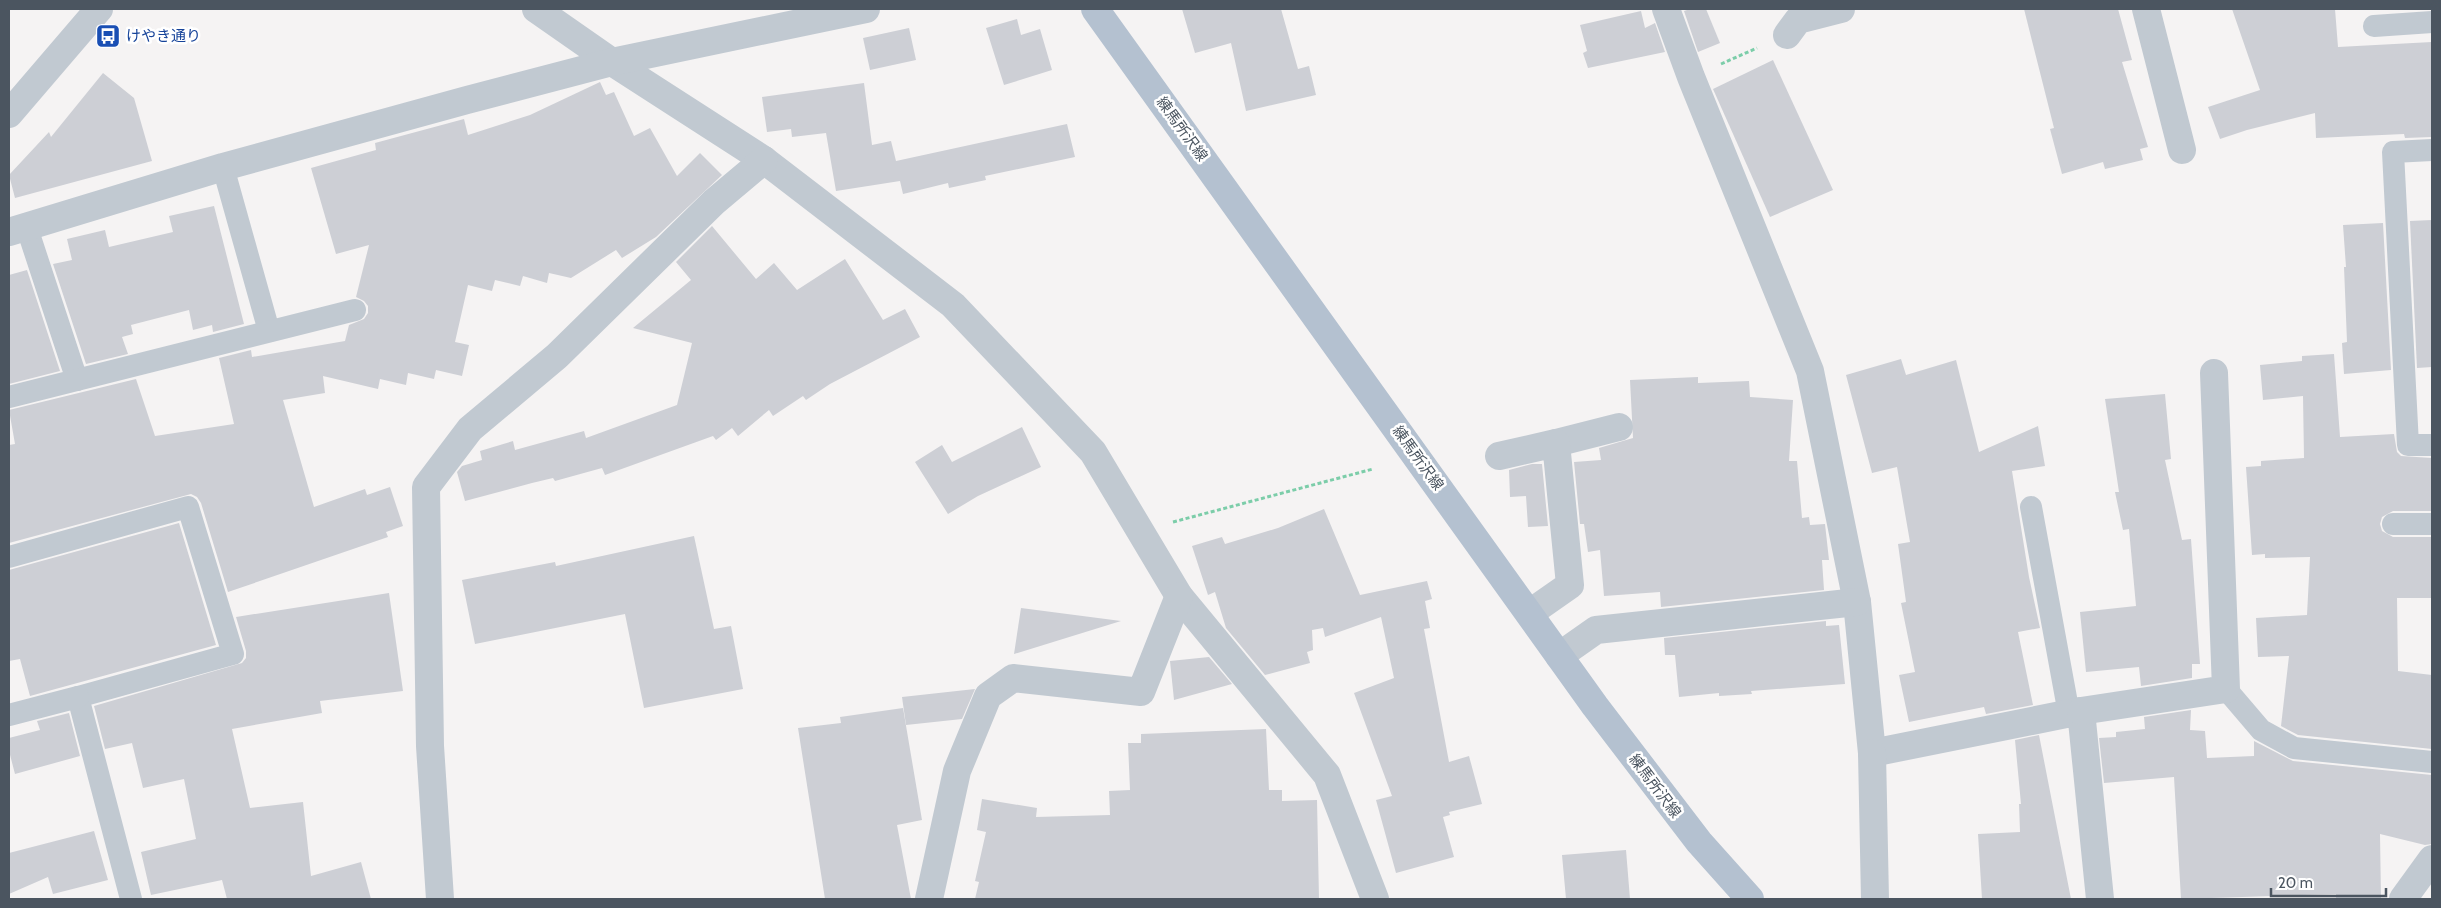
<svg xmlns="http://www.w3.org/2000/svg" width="2441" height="908" font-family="Cabin,'Noto Sans JP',sans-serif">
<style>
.building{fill:#cdcfd5}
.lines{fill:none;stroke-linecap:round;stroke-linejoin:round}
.path{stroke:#7ccda9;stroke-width:3;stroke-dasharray:4 2.5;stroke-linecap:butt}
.service{stroke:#c1c9d1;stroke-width:22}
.minor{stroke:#c1c9d1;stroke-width:28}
.tertiary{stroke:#c1c9d1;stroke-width:28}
.primary{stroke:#b4c1d0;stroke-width:28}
.labels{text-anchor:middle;stroke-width:5;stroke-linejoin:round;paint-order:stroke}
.transit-label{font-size:15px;fill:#164399;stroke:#fff;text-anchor:start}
.street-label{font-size:15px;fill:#4b5560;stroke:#fff}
</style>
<rect width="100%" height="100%" fill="#f5f3f3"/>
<g class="building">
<path d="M1182 9H1281L1298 69 1309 66 1316 95 1246 111 1231 43 1195 53Z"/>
<path d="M1690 9H1706L1720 43 1698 52 1684 11Z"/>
<path d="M2024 9H2118L2132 60 2122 62 2148 147 2140 149 2143 160 2105 169 2103 162 2062 174 2050 129 2054 128Z"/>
<path d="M2232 9H2335L2338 47 2432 42V137L2405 138 2404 134 2316 138 2315 113 2247 130 2220 139 2208 107 2260 90Z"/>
<path d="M1641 11 1645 28 1655 23 1665 52 1588 68 1583 53 1587 51 1580 25Z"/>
<path d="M1017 19 1021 35 1040 29 1052 70 1004 85 986 28Z"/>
<path d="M909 28 916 60 870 70 863 38Z"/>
<path d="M1773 60 1833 190 1770 217 1713 89Z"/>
<path d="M103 73 134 98 152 161 15 198 9 175 49 132 51 137Z"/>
<path d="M600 82 606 95 614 92 634 136 650 128 677 176 700 153 722 175 656 237 622 258 616 250 571 278 549 273 547 283 523 276 520 286 495 280 492 291 468 285 455 342 469 345 462 376 436 370 434 379 408 373 406 385 380 379 378 389 323 376 325 393 283 400 314 507 365 489 367 495 390 487 403 526 386 532 388 537 228 592 201 503 197 497 191 494 9 543V445L15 444 9 410 136 379 155 436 234 424 219 358 251 350 252 357 345 341 349 325 364 319 368 313V306L364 301 356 297 369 245 336 254 311 168 376 150 375 143 464 119 468 135 530 115Z"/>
<path d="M864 83 872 145 891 141 896 161 1067 124 1075 157 985 176 986 180 949 188 948 183 903 194 900 181 836 191 826 133 792 137 791 129 767 132 762 97Z"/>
<path d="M214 206 244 324 213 332 212 325 193 330 189 310 131 325 133 334 122 337 128 354 86 364 53 264 72 260 67 239 105 230 109 247 173 232 169 216Z"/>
<path d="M2432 220V367L2417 368 2410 221Z"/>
<path d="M2383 223 2391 370 2344 374 2342 343 2347 342 2344 267H2346L2343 225Z"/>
<path d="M712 226 756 279 774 263 797 290 845 259 883 320 905 309 920 337 830 384 806 400 803 396 773 416 769 410 738 436 732 428 716 440 713 436 605 475 602 468 555 481 553 478 532 483 465 501 457 472 462 466 482 460 480 451 513 441 515 450 584 431 586 438 677 405 692 343 633 328 691 280 676 262Z"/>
<path d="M27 270 60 371 9 384V275Z"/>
<path d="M2334 354 2340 437 2394 434 2397 452 2401 456 2432 458V511H2393L2382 517 2380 524 2382 531 2393 537H2432V598H2397L2398 671 2432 675V749L2298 735 2281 726 2289 656 2258 657 2256 618 2307 615 2310 557 2265 558V554L2252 555 2246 467 2261 466V461L2304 458 2303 396 2263 400 2260 365 2302 361V356Z"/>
<path d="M1901 359 1906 375 1956 360 1979 452 2038 426 2045 466 2012 471 2029 577 2040 628 2018 632 2033 705 1986 714 1984 707 1909 722 1899 675 1915 672 1901 603 1906 602 1898 544 1910 542 1897 467 1872 473 1846 375Z"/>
<path d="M1698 377V383L1749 381 1750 397 1793 400 1789 461H1797L1802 518 1809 517 1810 525 1825 524 1829 560H1822L1824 590 1661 607 1660 592 1604 596 1600 550 1588 552 1584 524H1580L1574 462 1601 460 1599 448 1633 438 1630 380Z"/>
<path d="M2165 394 2171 459 2165 460 2182 540 2191 539 2200 664H2192V678L2141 686 2139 667 2086 672 2080 612 2136 606 2129 529 2123 530 2115 492H2119L2105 399Z"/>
<path d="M1022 427 1041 467 978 496 948 514 915 462 942 445 952 462Z"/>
<path d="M1532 464H1542L1548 526 1528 527 1526 496 1510 497 1509 470Z"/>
<path d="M1324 509 1360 595 1427 581 1432 599 1425 601 1430 628 1424 629 1449 762 1469 756 1482 804 1449 812 1450 815 1443 817 1454 857 1396 873 1376 800 1392 796 1354 693 1394 678 1381 617 1325 637 1323 628 1312 630 1313 650 1307 652 1310 663 1265 675 1226 628 1215 592 1208 595 1192 546 1222 537 1225 544 1278 528Z"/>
<path d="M179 523 216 645 30 696 20 659 9 661V570Z"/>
<path d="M694 536 714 629 731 626 743 689 644 708 625 614 475 644 462 580 555 562 556 566Z"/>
<path d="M389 593 403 691 320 701 322 713 232 729 250 808 303 802 311 876 361 862 371 899H227L222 880 151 895 141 852 196 839 184 779 143 788 132 743 105 749 94 706 242 663 246 658V651L236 617Z"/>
<path d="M1021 608 1121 621 1014 654Z"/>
<path d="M1826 621V626L1839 625 1845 684 1751 691 1752 694 1719 696V693L1679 697 1675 655H1665L1664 638Z"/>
<path d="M1209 657 1232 684 1174 700 1170 661Z"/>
<path d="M975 689 962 719 906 725 902 697Z"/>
<path d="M903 708 922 820 897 825 911 899H825L798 728 841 723 840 717Z"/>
<path d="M2191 710 2190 730 2205 731 2207 758 2254 756V741L2293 761 2432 775V844L2425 845 2380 834 2381 899H2336V894L2181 899 2174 777 2104 783 2099 738 2116 737V732L2145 729 2144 717Z"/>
<path d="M69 713 80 756 15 774 9 751V738L40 730 37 721Z"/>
<path d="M1266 729 1269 790H1282V801L1317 800 1319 899H975L979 882 975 881 986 832 977 830 982 799 1037 808 1036 817 1110 815 1109 791 1130 790 1128 743H1141V734Z"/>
<path d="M2039 735 2071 899H1982L1978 834 2020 832 2019 804H2021L2015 740Z"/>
<path d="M94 831 108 880 53 894 48 877 9 894V853Z"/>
<path d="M1626 850 1630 899H1566L1562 855Z"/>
</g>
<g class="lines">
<g class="path">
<path d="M1721 64 1757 48"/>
<path d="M1173 522 1373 469"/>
</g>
<g class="service">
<path d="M2374 26 2432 22"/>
<path d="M2432 150 2393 152 2408 445H2432"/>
<path d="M223 167 269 331"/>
<path d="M27 228 77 380"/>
<path d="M9 397 355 310"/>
<path d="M2031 507 2069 714"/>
<path d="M2393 524H2432"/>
<path d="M9 557 188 507 233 654 78 697 131 899"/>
<path d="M2226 689 2261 730 2294 748 2432 762"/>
<path d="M9 715 78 697"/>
</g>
<g class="minor">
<path d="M536 9 612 62 764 160 953 305 1093 452 1179 596 1327 775 1375 899"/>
<path d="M1666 9 1691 77 1810 371 1857 602 1872 753 2081 711 2100 899"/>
<path d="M2146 9 2182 150"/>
<path d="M1787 35 1798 20 1841 9"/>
<path d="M9 232 223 167 467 100 612 62 866 9"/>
<path d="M1556 443 1619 427"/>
<path d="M1499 456 1556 443 1570 585 1530 613"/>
<path d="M1559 656 1596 630 1857 602"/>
<path d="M2081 711 2226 689 2214 373"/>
<path d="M1872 753 1875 899"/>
<path d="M440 899 430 746 426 487 470 429 557 356 714 202 764 160"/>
<path d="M929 899 957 771 988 696 1013 678 1141 692 1179 596"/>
<path d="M2403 899 2432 859"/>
</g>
<path class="tertiary" d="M9 114 99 9"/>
<path class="primary" d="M1095 9 1595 706 1699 842 1750 899"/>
</g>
<defs>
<symbol id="bus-square" viewBox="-11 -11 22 22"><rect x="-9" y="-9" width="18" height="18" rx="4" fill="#1a4fb4" stroke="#fff"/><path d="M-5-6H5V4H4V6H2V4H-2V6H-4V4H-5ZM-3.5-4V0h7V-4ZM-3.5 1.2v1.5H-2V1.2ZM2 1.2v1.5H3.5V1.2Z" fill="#fff"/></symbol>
</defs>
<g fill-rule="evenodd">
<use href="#bus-square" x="94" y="22" width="28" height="28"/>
</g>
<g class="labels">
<g class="transit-label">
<text x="126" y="41">けやき通り</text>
</g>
<g class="street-label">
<text transform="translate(1182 129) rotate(54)" y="5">練馬所沢線</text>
<text transform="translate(1418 458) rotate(54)" y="5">練馬所沢線</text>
<text transform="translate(1655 786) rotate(53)" y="5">練馬所沢線</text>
</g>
</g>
<rect width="2441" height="908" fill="none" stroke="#4b5560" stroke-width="20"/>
<path d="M2271 888v8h115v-8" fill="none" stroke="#4b5560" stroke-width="2.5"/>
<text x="2278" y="888" font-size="15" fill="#4b5560" stroke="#ffffff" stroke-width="4" paint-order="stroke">20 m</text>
</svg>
